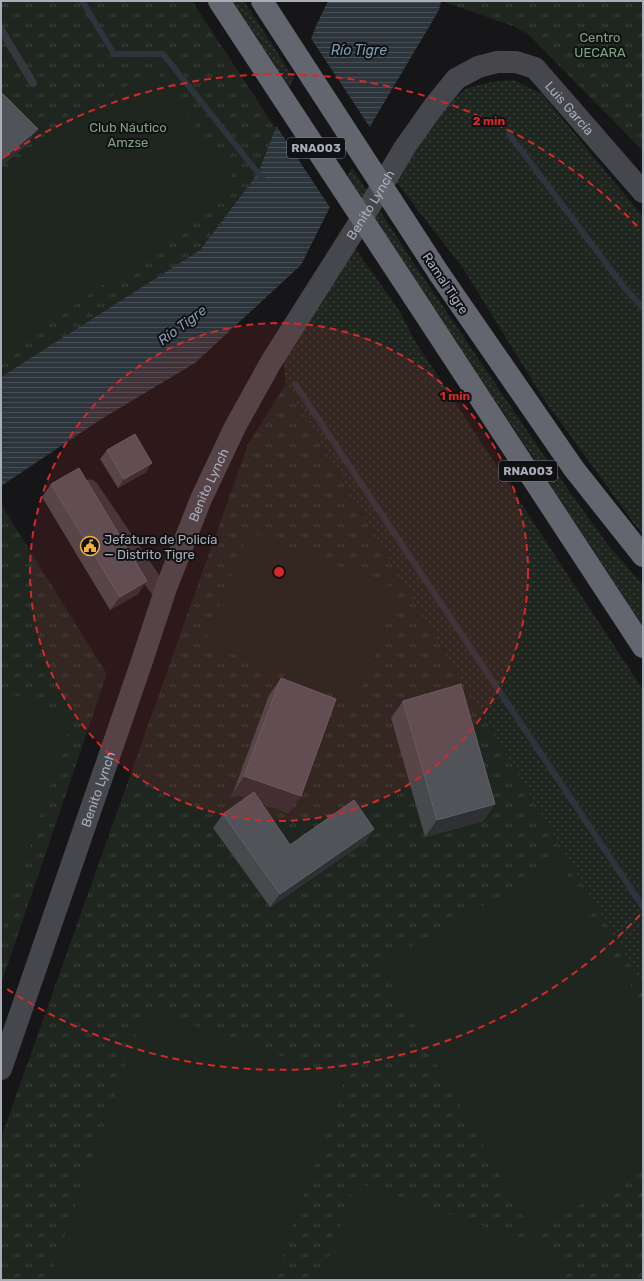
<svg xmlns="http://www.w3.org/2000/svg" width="644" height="1281" font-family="Rubik,sans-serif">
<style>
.grass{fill:url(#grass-dots)}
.park{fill:url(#park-tufts)}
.pitch{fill:#1e261f}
.water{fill:url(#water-rules)}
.pier{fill:#161618}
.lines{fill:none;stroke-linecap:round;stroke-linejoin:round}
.stream{stroke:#2c353c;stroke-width:6}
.lane{stroke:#37383d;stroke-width:8}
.street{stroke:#37383d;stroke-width:17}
.secondary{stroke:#45474d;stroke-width:22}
.highway{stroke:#63666e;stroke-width:22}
.highway-bridge{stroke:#63666e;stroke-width:22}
.wall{fill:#47494d}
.shaded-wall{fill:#2f3033}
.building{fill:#525359;stroke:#5f6168}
.ring{fill:none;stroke:#d62828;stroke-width:2;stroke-dasharray:7 5}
.labels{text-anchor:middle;stroke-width:4;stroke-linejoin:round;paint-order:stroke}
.shield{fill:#111113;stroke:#7b7e86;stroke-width:1}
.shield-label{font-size:12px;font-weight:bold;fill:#a8adb8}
.park-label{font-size:13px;fill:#7fa381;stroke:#111113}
.street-label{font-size:13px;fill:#a8adb8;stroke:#111113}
.poi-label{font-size:13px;fill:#a8adb8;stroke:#111113;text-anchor:start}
.water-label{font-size:14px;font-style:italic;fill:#7f9bb3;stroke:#111113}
.centre{fill:#d62828;stroke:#111113;stroke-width:2}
.ring-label{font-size:12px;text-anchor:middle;font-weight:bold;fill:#d62828;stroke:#111113;stroke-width:4;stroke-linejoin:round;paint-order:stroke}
</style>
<defs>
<pattern id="grass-dots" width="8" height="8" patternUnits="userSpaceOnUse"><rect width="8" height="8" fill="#1e261f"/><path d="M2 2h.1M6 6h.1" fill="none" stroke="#3c433d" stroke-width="1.8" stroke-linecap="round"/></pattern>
<pattern id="park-tufts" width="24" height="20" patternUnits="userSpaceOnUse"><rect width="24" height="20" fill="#1e261f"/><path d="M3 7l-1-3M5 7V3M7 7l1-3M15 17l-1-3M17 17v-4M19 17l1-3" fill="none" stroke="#3c433d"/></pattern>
<pattern id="water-rules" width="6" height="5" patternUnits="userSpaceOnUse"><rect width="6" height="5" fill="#2c353c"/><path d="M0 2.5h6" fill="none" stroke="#485056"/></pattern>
</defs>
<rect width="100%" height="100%" fill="#161618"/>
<g class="grass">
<path d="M232 1H244L415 265 538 447 608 545 643 585V627L513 427 392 247Z"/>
<path d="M513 80 542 94 643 217V534L636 526 545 401 463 268 396 182 441 111 467 88 491 82Z"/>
<path d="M354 247 399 310 415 341 643 690V985L286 384 283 363Z"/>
</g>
<g class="park">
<path d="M1 1H192L276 129 258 173 200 250 1 377Z"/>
<path d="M441 1H643V151L528 34 513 26Z"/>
<path d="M286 384 643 985V1280H1V1138L248 444Z"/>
<path d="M1 504 107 674 1 984Z"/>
</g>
<g class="pitch">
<path d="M153 67 240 188 1 357V175Z"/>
<path d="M249 531 400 590 356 702 205 643Z"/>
<path d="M1 691 74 715 1 932Z"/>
<path d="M560 862 643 1008V1169L532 1232 380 964Z"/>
<path d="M146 1008 345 1079 274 1280H49Z"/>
<path d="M356 1182 564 1254 555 1280H321Z"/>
</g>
<path class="water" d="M328 1H441L439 10 372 123 301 265 195 363 100 420 1 486V377L200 250 258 173 316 26Z"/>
<path class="pier" d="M310 37 371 129 331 209 275 124Z"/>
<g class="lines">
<g class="stream">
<path d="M82 1 114 54H163L262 178"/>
<path d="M509 134 623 286 643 308"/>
<path d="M295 384 643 907"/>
</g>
<path class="lane" d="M1 30 33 83"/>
<path class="street" d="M90 488 163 596"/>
<path class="secondary" id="s1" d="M1 1069 141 664 166 588 201 499 235 427 271 362 371 204 405 147 434 106 456 79 478 67 497 62H516L535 68 643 192"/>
<g class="highway">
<path d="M440 275 574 469 643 556"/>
<path d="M413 296 643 647"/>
</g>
<g class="highway-bridge">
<path d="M219 1 413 296"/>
<path d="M262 1 440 275"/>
</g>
</g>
<g class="wall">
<path d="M107 450 146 472 118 488 100 459Z"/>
<path d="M51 484 138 594 110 610 42 497Z"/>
<path d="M281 678 289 813 261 803 290 845 374 829 365 842 270 907 213 828 223 814 246 798 233 793 269 695Z"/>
<path d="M403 701 495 804 483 821 425 837 391 718Z"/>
</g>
<g class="shaded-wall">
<path d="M38 129 26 146 1 167V160Z"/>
<path d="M152 463 146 472 118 488 124 479Z"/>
<path d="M147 581 138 594 110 610 120 597Z"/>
<path d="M244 776 301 796 289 813 233 793Z"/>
<path d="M495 804 483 821 425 837 437 820Z"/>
<path d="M374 829 365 842 270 907 280 894Z"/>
</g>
<g class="building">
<path d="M1 92 38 129 1 160Z"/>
<path d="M135 434 152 463 124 479 107 450Z"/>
<path d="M79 468 147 581 120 597 51 484Z"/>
<path d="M281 678 336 699 301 796 244 776Z"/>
<path d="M461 684 495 804 437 820 403 701Z"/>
<path d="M254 792 290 845 354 800 374 829 280 894 223 814Z"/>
</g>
<circle cx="279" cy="572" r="249" fill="#d62828" fill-opacity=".12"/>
<g class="ring">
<circle cx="279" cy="572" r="249"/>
<path d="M640 915A498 498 0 0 1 4 987M4 157A498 498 0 0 1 640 229"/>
</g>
<defs>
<symbol id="civic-ring" viewBox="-11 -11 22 22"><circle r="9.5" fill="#111113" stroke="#f2b134" stroke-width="1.5"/><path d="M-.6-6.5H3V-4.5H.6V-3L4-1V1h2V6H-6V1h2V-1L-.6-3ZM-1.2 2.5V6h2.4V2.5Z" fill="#f2b134"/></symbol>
</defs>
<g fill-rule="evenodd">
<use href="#civic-ring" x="79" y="535" width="22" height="22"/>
</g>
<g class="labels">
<g class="shield">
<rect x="287" y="138" width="58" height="20" rx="3"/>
<rect x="499" y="461" width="58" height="20" rx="3"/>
</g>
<g class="shield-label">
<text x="316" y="152">RNA003</text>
<text x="528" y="475">RNA003</text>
</g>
<g class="park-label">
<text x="600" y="42">Centro<tspan x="600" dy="15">UECARA</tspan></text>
<text x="128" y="132">Club Náutico<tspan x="128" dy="15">Amzse</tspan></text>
</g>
<g class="street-label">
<text dy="5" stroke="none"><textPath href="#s1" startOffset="1233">Luis García</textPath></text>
<text dy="5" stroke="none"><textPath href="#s1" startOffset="944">Benito Lynch</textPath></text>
<text transform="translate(446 283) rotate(56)" y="5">Ramal Tigre</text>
<text dy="5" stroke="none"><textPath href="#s1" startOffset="620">Benito Lynch</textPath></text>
<text dy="5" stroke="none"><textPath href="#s1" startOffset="296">Benito Lynch</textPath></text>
</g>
<g class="poi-label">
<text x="104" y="544">Jefatura de Policía<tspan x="104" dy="15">— Distrito Tigre</tspan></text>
</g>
<g class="water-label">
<text x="359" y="55">Río Tigre</text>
<text transform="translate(182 325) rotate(-37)" y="5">Río Tigre</text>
</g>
</g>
<circle cx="279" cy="572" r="6" class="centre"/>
<g class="ring-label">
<text x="489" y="125">2 min</text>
<text x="455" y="400">1 min</text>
</g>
<rect width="644" height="1281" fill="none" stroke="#a8adb8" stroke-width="4"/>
</svg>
